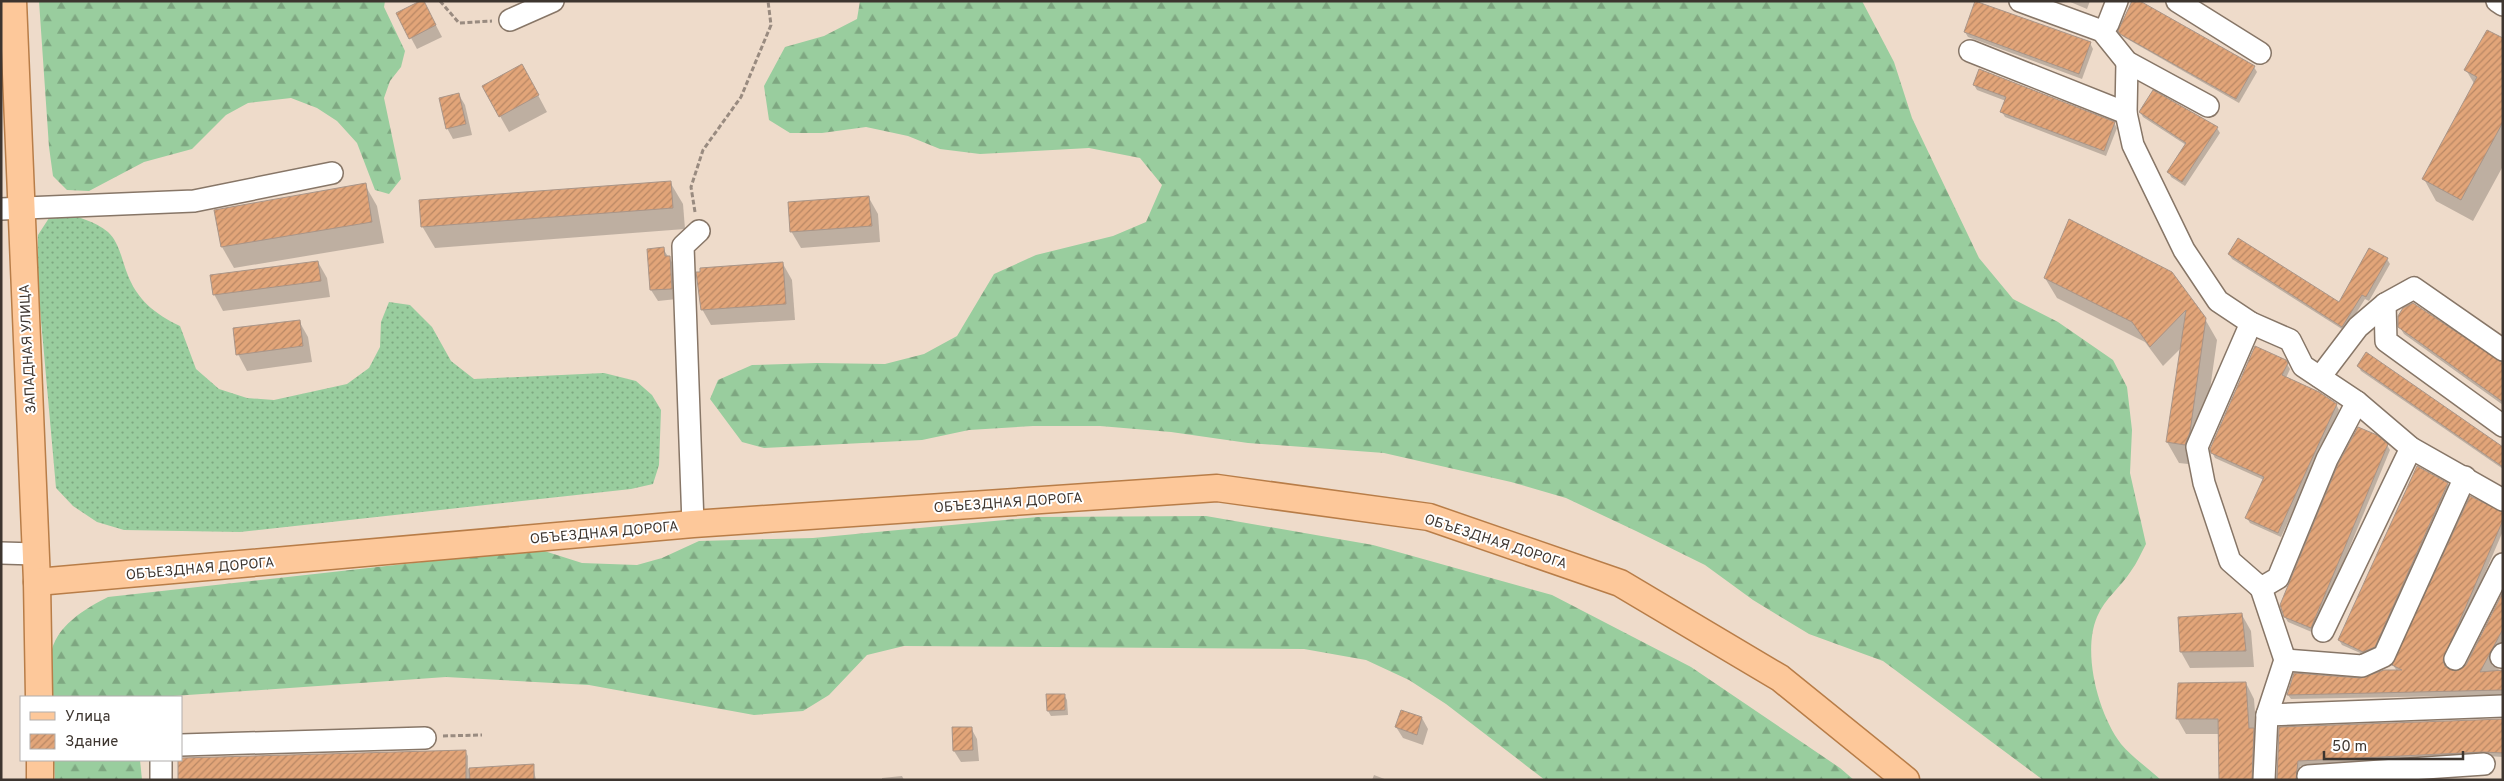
<svg xmlns="http://www.w3.org/2000/svg" width="2504" height="781" font-family="Overpass,sans-serif">
<style>
.grass{fill:url(#grass-dots)}
.forest{fill:url(#forest-firs)}
.shadow{fill:#0003}
.building{fill:url(#building-hatch);stroke:#a99588}
.lines{fill:none;stroke-linecap:round;stroke-linejoin:round}
.minor-casing{stroke:#877667;stroke-width:24}
.major-casing{stroke:#b87d48;stroke-width:29}
.path{stroke:#998b80;stroke-width:3;stroke-dasharray:5 2.5;stroke-linecap:butt}
.minor{stroke:#fff;stroke-width:21}
.major{stroke:#fdc89a;stroke-width:26}
.labels{text-anchor:middle;stroke-width:4;stroke-linejoin:round;paint-order:stroke}
.street-label{font-size:14px;fill:#3d352f;stroke:#fff}
</style>
<defs>
<pattern id="grass-dots" width="8" height="8" patternUnits="userSpaceOnUse" patternTransform="scale(1.25)"><rect width="8" height="8" fill="#99cd9e"/><path d="M2 2h.1M6 6h.1" fill="none" stroke="#7ea781" stroke-width="1.8" stroke-linecap="round"/></pattern>
<pattern id="forest-firs" width="22" height="20" patternUnits="userSpaceOnUse" patternTransform="scale(1.25)"><rect width="22" height="20" fill="#99cd9e"/><path d="M5 1l3.5 6h-7zM16 11l3.5 6h-7z" fill="#7ea781"/></pattern>
<pattern id="building-hatch" width="6" height="6" patternUnits="userSpaceOnUse" patternTransform="scale(1.25)"><rect width="6" height="6" fill="#e2a579"/><path d="M-1 1l2-2M0 6l6-6M5 7l2-2" fill="none" stroke="#b88764"/></pattern>
</defs>
<rect width="100%" height="100%" fill="#eedbca"/>
<path class="grass" d="M62 213C78 217 95 221 108 232 119 242 122 260 127 273 137 300 155 314 180 326L196 369 219 389 247 398 274 400 347 384 369 368 380 347 381 322 389 302 410 305 432 327 451 361 474 379 604 373 636 381 652 395 661 410 659 465 653 484 631 489 240 532 124 530 97 522 73 506 56 488 37 275 38 235 49 218Z"/>
<g class="forest">
<path d="M39 1H385L384 7 405 51 401 67 390 81 384 98 401 179 389 194 375 190 357 143 337 121 317 108 291 98 248 103 226 115 192 149 144 162 89 191 67 190 53 176 49 147Z"/>
<path d="M860 1H1862L1894 62 1912 118 1979 258 2013 299 2058 322 2113 360 2127 387 2132 430 2130 473 2146 544C2141 553 2137 563 2131 571 2121 587 2105 598 2097 617 2082 652 2098 714 2121 744 2132 757 2148 768 2161 780H2043L1883 661 1809 634 1753 600 1705 565 1636 531 1566 498 1511 482 1384 453 1248 443 1171 432 1100 426H1033L969 430 922 440 764 448 742 442 710 399 718 380 752 365 817 363 885 364 924 354 957 336 994 274 1036 255 1113 236 1146 222 1162 185 1140 158 1089 148 980 154 940 149 908 136 866 127 822 133H790L769 120 764 86 785 47 824 36 857 19Z"/>
<path d="M1206 516 1373 545 1552 595 1691 667 1840 768 1854 780H1545L1446 704 1409 680 1366 660 1304 649 904 646 867 655 829 695 803 711 754 715 589 685 446 677 159 697H52C52 684 49 668 51 655 54 627 86 608 108 597L538 549 582 563 637 565 662 558 699 541 813 538 1038 517Z"/>
<path d="M54 760H140L142 780H55Z"/>
</g>
<g class="shadow">
<path d="M2068 1H2090L2087 9Z"/>
<path d="M429 12 442 37 417 49 398 14Z"/>
<path d="M2120 31 2254 67 2257 72 2239 103 2122 36Z"/>
<path d="M1965 32 2090 43 2093 49 2082 79 1968 37Z"/>
<path d="M2503 40V166L2473 221 2436 201 2424 179 2475 85 2466 70Z"/>
<path d="M531 82 547 112 509 132 500 116Z"/>
<path d="M1974 85 2114 123 2117 128 2106 156 2005 117 2002 112 2006 101 1977 90Z"/>
<path d="M459 95 465 105 472 135 453 139 447 128Z"/>
<path d="M2140 112 2217 128 2220 133 2185 186 2171 177 2169 172 2186 145 2143 117Z"/>
<path d="M670 182 683 204 685 229 435 248 422 226Z"/>
<path d="M365 185 377 206 384 243 234 268 222 247 216 211Z"/>
<path d="M869 198 878 214 880 242 801 248 791 231Z"/>
<path d="M2070 220 2205 319 2217 340 2201 453 2197 465 2179 463 2167 442 2182 347 2163 366 2145 342 2057 298 2045 278Z"/>
<path d="M663 249 676 268 677 299 658 301 651 290 648 250Z"/>
<path d="M2229 254 2339 304 2387 259 2390 264 2369 301 2365 299 2345 331 2232 259Z"/>
<path d="M318 262 327 278 330 297 223 311 214 294Z"/>
<path d="M783 264 792 280 795 320 711 325 702 309Z"/>
<path d="M299 321 308 337 312 362 247 371 238 354Z"/>
<path d="M2399 326 2503 366V405L2404 334Z"/>
<path d="M2285 361 2290 369 2286 378 2336 404 2339 410 2281 537 2250 523 2247 518 2264 480 2215 458 2212 452Z"/>
<path d="M2358 366 2503 448V469L2361 371Z"/>
<path d="M2387 445 2390 450 2314 633 2288 622 2285 617Z"/>
<path d="M2418 468 2447 484 2450 489 2377 652 2367 656 2342 645 2339 640Z"/>
<path d="M2503 513V531L2445 666 2448 671 2456 673 2467 665 2503 595V648L2495 652 2491 661 2492 665 2501 671 2503 670V695L2291 699 2288 695 2397 671 2393 665Z"/>
<path d="M2242 615 2251 631 2254 667 2190 668 2181 652Z"/>
<path d="M2246 683 2254 699 2260 780H2220V734H2186L2177 718Z"/>
<path d="M1064 695 1067 700 1068 715 1051 716 1048 711Z"/>
<path d="M1422 718 1428 729 1423 745 1403 738 1396 727Z"/>
<path d="M2503 720V757L2487 756 2300 766 2298 780H2276L2280 728Z"/>
<path d="M953 728H971L977 739 979 761 961 762 954 751Z"/>
<path d="M465 751 468 756V769L533 766 536 780H179Z"/>
<path d="M1374 775 1387 780H1372Z"/>
<path d="M902 776 904 780H882V778Z"/>
</g>
<g class="building">
<path d="M420 1H424L436 25 409 39 396 13Z"/>
<path d="M1975 1 2091 42 2079 74 1964 32Z"/>
<path d="M2132 1H2140L2255 66 2236 99 2120 34 2118 31Z"/>
<path d="M2487 30 2503 38V122L2461 200 2422 179 2477 77 2464 70Z"/>
<path d="M522 64 539 95 499 117 482 86Z"/>
<path d="M1979 69 2115 122 2104 151 2000 112 2006 97 1973 85Z"/>
<path d="M2153 90 2218 127 2182 182 2167 172 2186 143 2139 112Z"/>
<path d="M459 93 466 124 446 129 439 98Z"/>
<path d="M671 181 673 208 421 227 419 200Z"/>
<path d="M366 183 372 222 221 247 214 210Z"/>
<path d="M869 196 872 226 790 232 788 202Z"/>
<path d="M2069 219 2172 272 2206 318 2190 432 2185 445 2166 442 2186 310 2150 347 2132 322 2044 278Z"/>
<path d="M2238 238 2339 302 2369 248 2388 258 2366 297 2362 295 2342 327 2228 254Z"/>
<path d="M664 247 665 256H670L672 289 650 290 647 249Z"/>
<path d="M318 261 321 281 213 295 210 275Z"/>
<path d="M783 262 786 304 701 310 696 272H700V268Z"/>
<path d="M2413 303 2503 363V402L2398 327V316L2403 308Z"/>
<path d="M300 320 303 346 236 355 233 328Z"/>
<path d="M2255 346 2286 360 2288 363 2282 375 2319 392 2337 404 2278 533 2245 518 2264 477 2211 453 2210 449Z"/>
<path d="M2366 352 2503 447V467L2357 366Z"/>
<path d="M2358 427 2377 435 2388 444 2311 628 2284 617 2280 605 2338 464Z"/>
<path d="M2417 466 2448 483 2375 647 2363 652 2338 640Z"/>
<path d="M2470 496 2503 512V520L2443 660 2445 666 2455 671 2466 665 2503 592V629L2480 672 2503 670V690L2287 695 2294 673 2361 678 2384 670H2402L2392 665Z"/>
<path d="M2242 613 2246 651 2180 652 2178 617Z"/>
<path d="M2246 682 2249 728H2254L2252 780H2219L2218 719H2176L2178 683Z"/>
<path d="M1046 694H1065V710L1047 711Z"/>
<path d="M1401 710 1422 717 1417 735 1395 727Z"/>
<path d="M2503 719V753L2483 752 2298 761 2296 780H2277L2279 727Z"/>
<path d="M952 727H972L973 750 953 751Z"/>
<path d="M466 750V780H178V760L181 758Z"/>
<path d="M534 764V780H470L469 768Z"/>
</g>
<g class="lines">
<defs>
<g id="minor">
<path d="M2020 1 2102 31 2127 62 2208 106"/>
<path d="M2177 1 2260 53"/>
<path d="M2497 1 2503 5"/>
<path d="M510 20 553 1"/>
<path d="M2102 31 2108 24 2117 1"/>
<path d="M1970 51 2126 113"/>
<path d="M2127 62 2126 113 2133 145 2184 250 2218 301 2251 323 2290 340 2303 366 2357 402 2411 448 2503 500"/>
<path d="M1 209 194 201 332 173"/>
<path d="M2385 304 2386 341 2503 426"/>
<path d="M2251 323 2197 447 2204 483 2230 561 2261 588 2278 578 2327 459 2357 402"/>
<path d="M2320 377 2358 327 2385 304 2414 288 2503 350"/>
<path d="M693 524 683 246 699 231"/>
<path d="M1 553 36 554"/>
<path d="M2261 588 2285 660 2267 715 2264 780"/>
<path d="M2323 631 2411 448"/>
<path d="M2501 657 2503 654"/>
<path d="M2455 659 2503 564"/>
<path d="M2285 660 2362 666 2384 656 2465 477"/>
<path d="M2267 715 2503 706"/>
<path d="M181 745 425 738"/>
<path d="M2308 776 2484 764"/>
<path d="M161 780V760"/>
</g>
<g id="major">
<path d="M13 1 37 582 39 697"/>
<path d="M37 582 693 524 1217 488 1429 517 1620 583 1780 678 1906 780"/>
<path d="M40 760V780"/>
</g>
</defs>
<use href="#minor" class="minor-casing"/>
<use href="#major" class="major-casing"/>
<g class="path">
<path d="M440 1 459 23 492 21"/>
<path d="M695 212 691 187 703 150 741 97 771 25 768 1"/>
<path d="M443 736 482 735"/>
</g>
<use href="#minor" class="minor"/>
<use href="#major" class="major"/>
</g>
<g class="labels">
<g class="street-label">
<text transform="translate(27 349) rotate(-93)" y="5">ЗАПАДНАЯ УЛИЦА</text>
<text transform="translate(1008 502) rotate(-4)" y="5">ОБЪЕЗДНАЯ ДОРОГА</text>
<text transform="translate(604 532) rotate(-5)" y="5">ОБЪЕЗДНАЯ ДОРОГА</text>
<text transform="translate(1496 541) rotate(18)" y="5">ОБЪЕЗДНАЯ ДОРОГА</text>
<text transform="translate(200 568) rotate(-5)" y="5">ОБЪЕЗДНАЯ ДОРОГА</text>
</g>
</g>
<rect width="2504" height="781" fill="none" stroke="#3d352f" stroke-width="5"/>
<rect x="20" y="696" width="162" height="65" fill="#ffffff" stroke="#b1aeac"/>
<rect x="30" y="712" width="25" height="8" fill="#fdc89a" stroke="#b1aeac"/>
<text x="65" y="721" font-size="15" fill="#3d352f">Улица</text>
<rect x="30" y="734" width="25" height="15" fill="url(#building-hatch)" stroke="#b1aeac"/>
<text x="65" y="746" font-size="15" fill="#3d352f">Здание</text>
<path d="M2324 751v8h139v-8" fill="none" stroke="#3d352f" stroke-width="2.5"/>
<text x="2332" y="751" font-size="15" fill="#3d352f" stroke="#ffffff" stroke-width="4" paint-order="stroke">50 m</text>
</svg>
